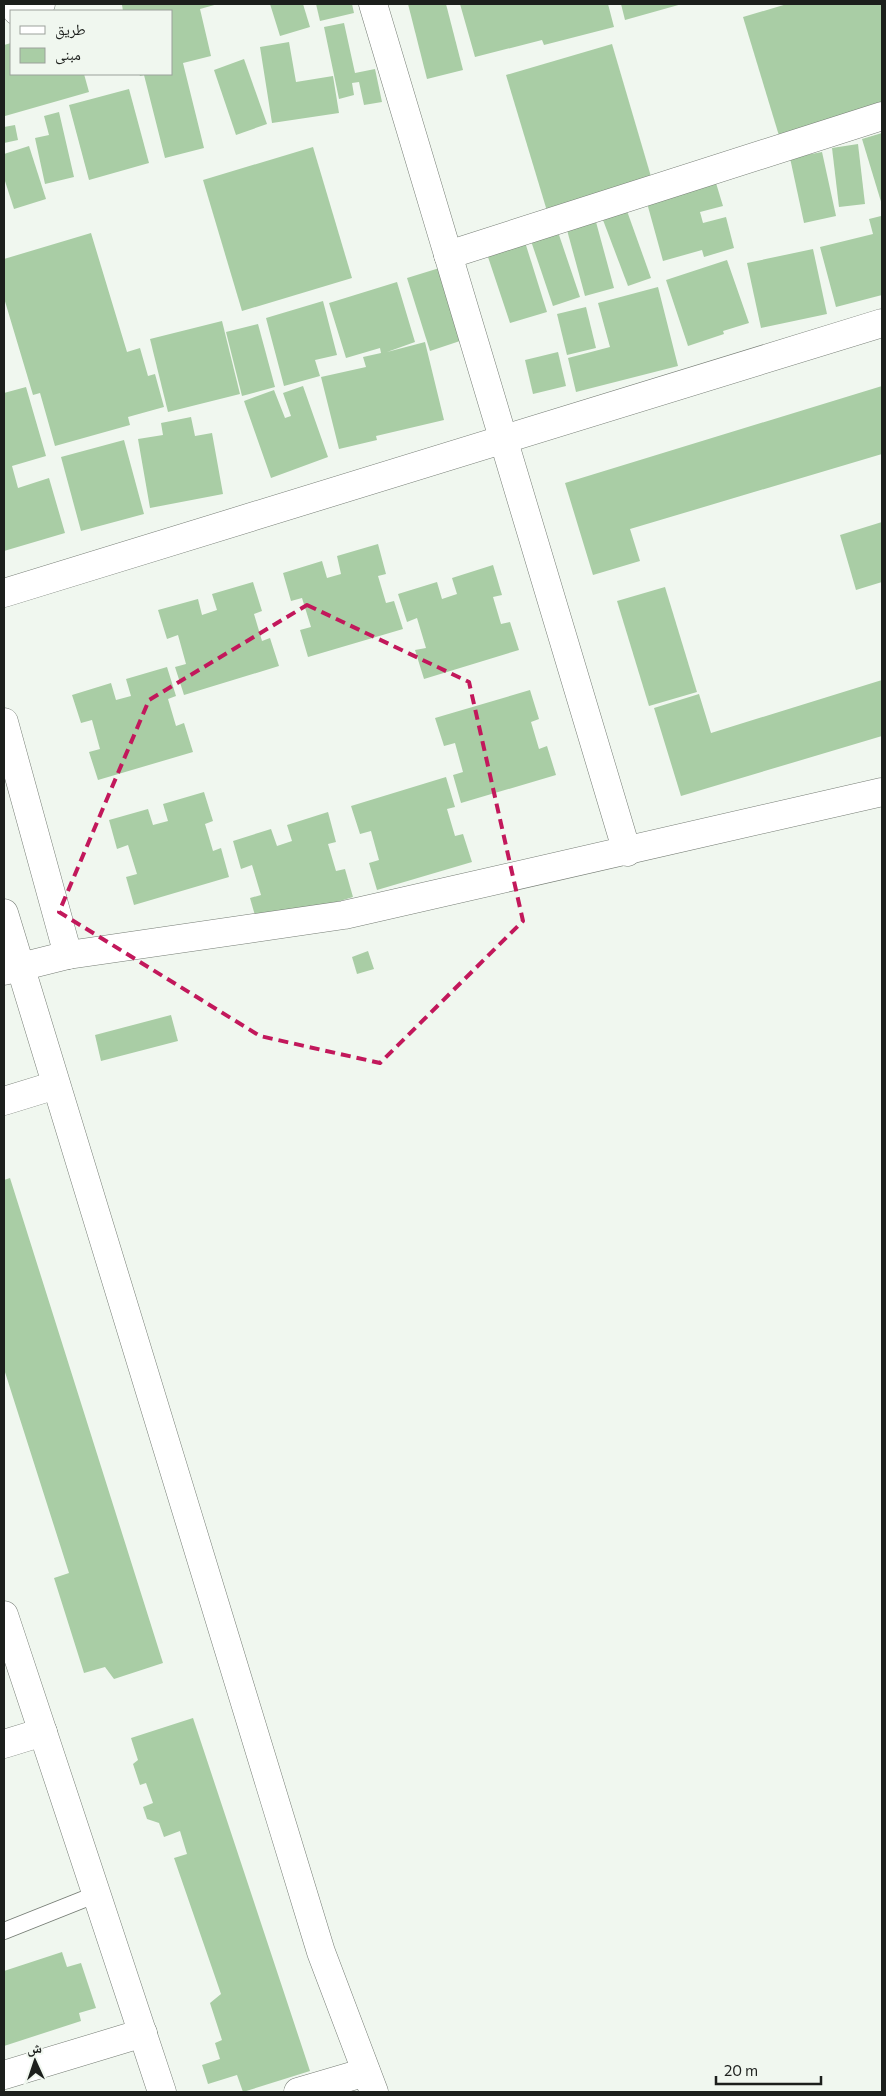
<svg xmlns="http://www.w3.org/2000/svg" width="886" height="2096" font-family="Commissioner,'Noto Naskh Arabic',sans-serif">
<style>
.building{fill:#a9cda5}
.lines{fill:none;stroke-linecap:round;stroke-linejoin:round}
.lane-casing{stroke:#767d75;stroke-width:18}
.street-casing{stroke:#767d75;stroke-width:29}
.lane{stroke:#fff;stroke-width:16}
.street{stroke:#fff;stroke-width:28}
.marked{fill:none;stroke:#c2185b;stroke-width:4;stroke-dasharray:10 6;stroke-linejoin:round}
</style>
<rect width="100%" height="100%" fill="#f0f7ef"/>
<g class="building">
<path d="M128 4H218L200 9 211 56 183 63 204 148 165 158 144 75 140 76 139 74H171V11H123L122 5Z"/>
<path d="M270 4H303L310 27 280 36Z"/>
<path d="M316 4H352L354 13 320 21Z"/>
<path d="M408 4H446L463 70 427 79Z"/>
<path d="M460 4H608L614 27 544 45 542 40 475 57Z"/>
<path d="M621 4H682L625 20Z"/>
<path d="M787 4H881L882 109 780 139 743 17Z"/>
<path d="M344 23 355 73 375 69 382 102 364 105 359 82 352 83 354 95 339 99 324 27Z"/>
<path d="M289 42 296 82 333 76 339 113 272 123 260 47Z"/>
<path d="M11 43V74H84L89 92 5 116 4 45Z"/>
<path d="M612 44 652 180 547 211 506 75Z"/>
<path d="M244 59 267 124 236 135 214 70Z"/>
<path d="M129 89 149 163 89 180 69 105Z"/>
<path d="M59 112 74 177 45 184 35 138 49 135 44 116Z"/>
<path d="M15 125 18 140 4 143V127Z"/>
<path d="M882 133V205L862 139Z"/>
<path d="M858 144 865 204 839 207 832 148Z"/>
<path d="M29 146 46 199 14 209 4 178V154Z"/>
<path d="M313 147 352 278 242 311 203 180Z"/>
<path d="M822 152 836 216 804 223 790 158Z"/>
<path d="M716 183 723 206 700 212 703 223 726 217 734 248 704 257 702 250 663 261 647 203Z"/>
<path d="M627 211 651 278 628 286 603 220Z"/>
<path d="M881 216 882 295 836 307 820 247 873 234 869 219Z"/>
<path d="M596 222 614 288 585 296 567 230Z"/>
<path d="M557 229 580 297 553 306 530 238Z"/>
<path d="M91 233 127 352 140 348 148 376 155 374 164 407 128 417 130 425 55 446 40 393 33 395 4 298V259Z"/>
<path d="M525 242 547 312 510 323 487 254Z"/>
<path d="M813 249 827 314 761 328 747 263Z"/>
<path d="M727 260 749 323 723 331 724 334 688 346 666 280Z"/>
<path d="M446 266 469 338 430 351 407 278Z"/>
<path d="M397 282 415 342 387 352 425 342 444 420 376 436 377 440 339 449 321 377 366 367 363 357 381 353 380 348 346 358 329 303Z"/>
<path d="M658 287 678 366 576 392 568 358 610 347 598 303Z"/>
<path d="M323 301 337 355 315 360 320 376 284 386 266 318Z"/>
<path d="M586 307 596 348 567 355 557 314Z"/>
<path d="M222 321 240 394 168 412 150 339Z"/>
<path d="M258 324 275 387 242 396 226 332Z"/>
<path d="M558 352 566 386 533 394 525 360Z"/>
<path d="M303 386 328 457 271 478 244 401 274 390 285 418 291 416 283 393Z"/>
<path d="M882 386V454L630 529 640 561 593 575 565 483Z"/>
<path d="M26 387 46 456 12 466 18 488 49 478 65 533 4 551V393Z"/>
<path d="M191 417 195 436 212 433 223 494 150 508 138 439 163 435 161 423Z"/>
<path d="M124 440 144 514 81 531 61 457Z"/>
<path d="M882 522V582L856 590 840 535Z"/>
<path d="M378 544 386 574 378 576 386 603 394 601 403 629 308 657 300 630 311 627 302 598 291 601 283 573 322 561 327 578 341 574 337 556Z"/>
<path d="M493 565 502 595 493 597 501 624 510 622 519 650 424 679 415 650 426 648 417 618 407 622 398 594 437 582 442 599 457 594 452 578Z"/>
<path d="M253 582 262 611 254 614 262 641 270 638 279 666 184 695 175 667 186 664 178 635 167 639 158 610 198 599 202 615 217 610 212 594Z"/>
<path d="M665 587 697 692 649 706 617 601Z"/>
<path d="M167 667 176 696 168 699 176 726 184 723 193 752 98 780 89 752 100 749 92 720 81 723 72 695 111 683 116 700 131 696 126 679Z"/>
<path d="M882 680V736L681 796 654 708 699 694 711 733Z"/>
<path d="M530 690 539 719 531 722 539 749 547 746 556 775 461 803 453 775 463 772 455 743 444 746 435 718Z"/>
<path d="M446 777 455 807 447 809 455 836 463 834 472 862 377 890 369 863 379 860 371 831 360 834 351 806Z"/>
<path d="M204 792 213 821 205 824 213 851 221 848 229 877 134 905 126 877 137 874 128 845 117 849 109 820 148 809 153 825 168 821 163 804Z"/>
<path d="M328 812 336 842 328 844 336 871 345 869 353 897 258 926 250 898 261 895 252 865 241 869 233 841 271 829 277 846 292 841 287 825Z"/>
<path d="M368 951 374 969 357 974 352 957Z"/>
<path d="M171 1015 178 1041 101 1061 95 1035Z"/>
<path d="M10 1178 163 1663 114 1679 105 1667 84 1673 54 1578 69 1573 4 1369V1180Z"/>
<path d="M193 1718 310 2071 243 2092 237 2075 208 2084 202 2065 220 2059 215 2043 222 2040 210 2003 221 1994 174 1858 187 1854 180 1831 164 1837 159 1823 147 1819 143 1807 153 1803 146 1783 140 1785 133 1764 138 1760 131 1738Z"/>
<path d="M62 1952 67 1967 81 1963 96 2008 79 2013 81 2021 4 2046V1971Z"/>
</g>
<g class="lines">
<defs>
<path id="lane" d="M4 1931 97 1894"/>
<g id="street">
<path d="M373 4 627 852"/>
<path d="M17 11 41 4"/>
<path d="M448 255 882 116"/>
<path d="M4 593 882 323"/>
<path d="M4 722 68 955"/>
<path d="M4 913 321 1952 374 2092"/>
<path d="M4 971 68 955 344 915 882 792"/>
<path d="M4 1101 56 1085"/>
<path d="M4 1615 162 2092"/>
<path d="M4 1744 43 1732"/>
<path d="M4 2075 143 2033"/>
<path d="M298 2092 366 2072"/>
</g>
</defs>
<use href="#lane" class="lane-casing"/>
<use href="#street" class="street-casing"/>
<use href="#lane" class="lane"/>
<use href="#street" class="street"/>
</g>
<path class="marked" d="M307 605 469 682 523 921 380 1063 260 1036 59 912 149 700Z"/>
<rect width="886" height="2096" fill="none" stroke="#1c1f1c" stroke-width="10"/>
<rect x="10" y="10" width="162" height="65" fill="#f0f7ef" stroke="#9ba19b"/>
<rect x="20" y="26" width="25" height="8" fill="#ffffff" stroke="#9ba19b"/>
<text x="55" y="35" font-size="15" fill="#1c1f1c">طريق</text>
<rect x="20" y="48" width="25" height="15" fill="#a9cda5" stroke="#9ba19b"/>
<text x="55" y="60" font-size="15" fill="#1c1f1c">مبنى</text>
<g transform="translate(35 2061) rotate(357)" stroke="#f0f7ef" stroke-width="4" paint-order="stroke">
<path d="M0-4L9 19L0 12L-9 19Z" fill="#1c1f1c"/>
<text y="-8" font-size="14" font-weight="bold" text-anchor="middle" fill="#1c1f1c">ش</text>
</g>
<path d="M716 2076v8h105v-8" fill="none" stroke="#1c1f1c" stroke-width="2.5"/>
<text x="724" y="2076" font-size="15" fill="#1c1f1c" stroke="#f0f7ef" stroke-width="4" paint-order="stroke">20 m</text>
</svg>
